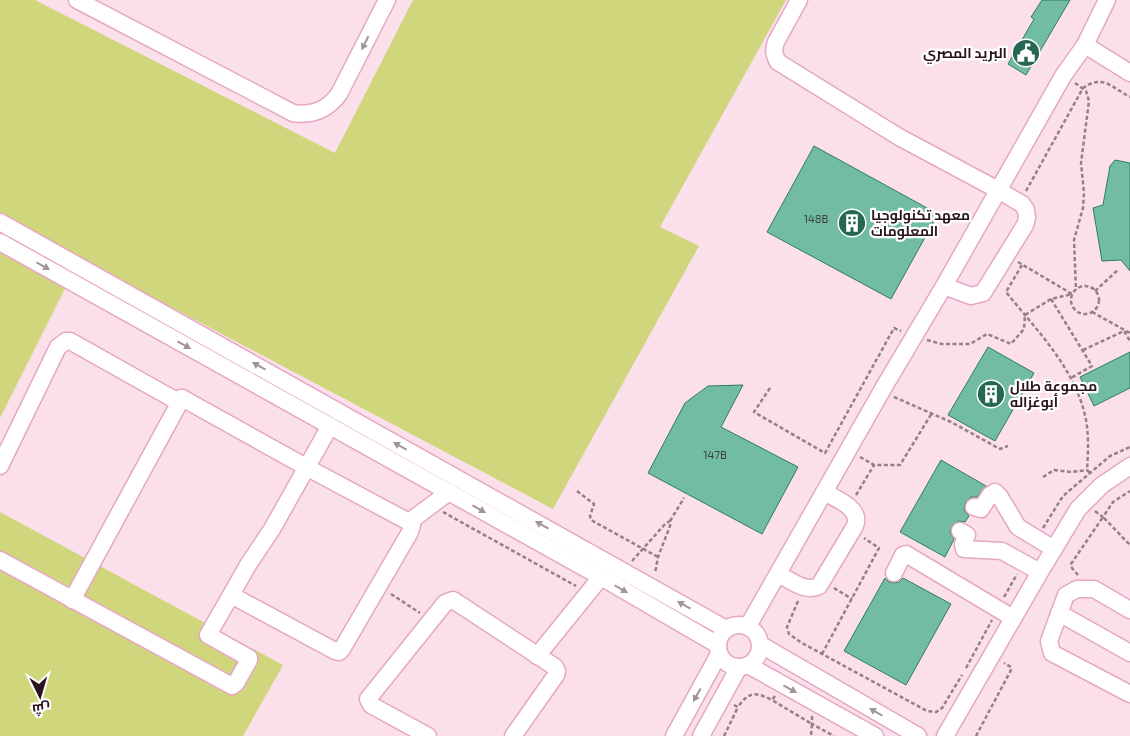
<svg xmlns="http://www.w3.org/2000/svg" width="1130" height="736" font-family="'Exo 2',Cairo,sans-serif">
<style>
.green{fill:#d0d67b}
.building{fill:#72bca4;stroke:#2f7b65}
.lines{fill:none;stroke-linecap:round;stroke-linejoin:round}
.minor-casing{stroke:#e7a7c3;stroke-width:19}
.path{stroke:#977e88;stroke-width:2.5;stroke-dasharray:4 2.5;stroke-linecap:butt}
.minor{stroke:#fff;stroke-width:16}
.oneway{fill:#a0959a}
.labels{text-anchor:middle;stroke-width:4.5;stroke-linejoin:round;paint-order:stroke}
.number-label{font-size:11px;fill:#3d3e40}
.poi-label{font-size:14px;font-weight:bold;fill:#2b141e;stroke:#fff;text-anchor:start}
</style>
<rect width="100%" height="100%" fill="#fbe0eb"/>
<g class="green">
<path d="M0 0H35L335 153 413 0H786L660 227 699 246 553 509 80 259 0 418Z"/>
<path d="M0 512 283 665 243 736H0Z"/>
</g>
<g class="building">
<path d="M1042 0H1070L1026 75 1008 64 1034 19 1031 17Z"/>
<path d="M814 146 938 214 891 299 767 232Z"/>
<path d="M1115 160 1130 163V271L1121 260 1102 261 1093 208 1103 205 1110 166Z"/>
<path d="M988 347 1034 373 995 441 948 415Z"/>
<path d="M1130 352V388L1094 406 1080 377Z"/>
<path d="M743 385 721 427 798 467 762 534 648 473 685 403 708 386Z"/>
<path d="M941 460 986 486 977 497H971L965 504 964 510 969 516 965 522 959 521 952 526 950 532 954 539 945 557 900 532Z"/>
<path d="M885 578 889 582 894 583 899 582 903 578 951 604 906 685 844 651Z"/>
</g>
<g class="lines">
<defs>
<g id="minor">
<path d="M77 0 293 113C313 116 327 110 339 94L387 0"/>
<path d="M799 0 776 42C773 50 774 55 778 62L899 137 998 190 1022 204 1026 210 1027 218 1025 225 983 293 971 296 944 286"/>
<path d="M1085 45 1130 73"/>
<path d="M0 222 726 629"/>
<path d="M0 242 601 577 718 645"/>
<path d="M0 466 58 347 66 341H70L175 400 182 398 306 467 409 522 412 525 410 532 342 649 339 652 335 651 231 595 208 635 249 658V660L236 683 232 686 0 560"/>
<path d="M974 507 981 509 990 495 995 492 1000 497 1018 527 1054 549"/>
<path d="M409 522 449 492"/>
<path d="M960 531 967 535 963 544 964 549 1002 551 1040 572"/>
<path d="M894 573 903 555 906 554 1013 618"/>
<path d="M778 574C790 580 806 593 819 586L855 526C862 508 836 499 824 492"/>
<path d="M231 595 248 565 272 529 330 426"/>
<path d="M72 600 182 398"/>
<path d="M1130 610 1094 589H1077L1066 595 1049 641 1052 653 1130 694"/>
<path d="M1059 613 1130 653"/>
<circle cx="739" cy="646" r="21"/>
<path d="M748 626 884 387 944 286 1063 76 1085 45 1107 0"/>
<path d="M761 645 918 736"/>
<path d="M537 656 601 577"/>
<path d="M748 665 875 736"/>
<path d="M428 736 371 705 368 699 445 603 453 600 555 667 557 671 556 675 513 736"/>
<path d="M674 736 719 654"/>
<path d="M701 736 739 667"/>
<path d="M945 736 1040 572 1078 509 1102 485 1130 466"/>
</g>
</defs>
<use href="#minor" class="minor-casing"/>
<g class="path">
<path d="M1075 83 1086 91 1089 101 1081 163 1084 193 1083 208 1074 240 1076 290"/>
<path d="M1026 191 1083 88C1103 74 1111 87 1130 97"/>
<path d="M1018 262 1072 294"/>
<path d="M1022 265 1006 292C1038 332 1076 369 1086 420 1089 437 1088 454 1087 470L1090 473"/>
<circle cx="1085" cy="300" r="14"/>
<path d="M1095 291 1119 269"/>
<path d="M1051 299 1092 366 1071 378"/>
<path d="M1092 312 1130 333"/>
<path d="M927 340 942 344H970L987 334 1011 344 1024 329 1025 315 1051 299 1072 294"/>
<path d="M1083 350 1124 331 1130 341"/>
<path d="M770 388 754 412 825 453 894 328 901 331"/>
<path d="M894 397 951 422 1000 449 1008 446"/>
<path d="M860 457 874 465H900L932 413"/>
<path d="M1043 477 1054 470 1071 472 1087 470"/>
<path d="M577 491 594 504 590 516 591 520 658 557"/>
<path d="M856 495 874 465"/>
<path d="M1095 511 1103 517 1113 502 1130 491"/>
<path d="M443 512 576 586"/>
<path d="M670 521 684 498"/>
<path d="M1043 528 1063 496 1110 456 1130 447"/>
<path d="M632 561 666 523 670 521V526L658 557 655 573"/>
<path d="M1078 575 1072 568 1071 564 1103 517 1130 545"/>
<path d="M834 588 852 599"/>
<path d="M391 594 420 613"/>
<path d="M1004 597 1017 574"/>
<path d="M798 601 787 627 789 634 802 643 927 711 936 712 942 708 962 675"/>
<path d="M822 654 879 548 864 538"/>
<path d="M966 668 992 620"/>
<path d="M775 696 772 700 812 724 811 736"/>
<path d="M734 705 738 707C749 691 756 692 772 700"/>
<path d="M812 716V724L834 736"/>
<path d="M724 736 738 707"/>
<path d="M976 736 1011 670V667L1004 663"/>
</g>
<use href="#minor" class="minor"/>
</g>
<defs><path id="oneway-solid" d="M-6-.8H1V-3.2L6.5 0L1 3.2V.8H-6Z" transform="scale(1.25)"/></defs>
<g class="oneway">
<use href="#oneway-solid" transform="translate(365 43) rotate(117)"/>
<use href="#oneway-solid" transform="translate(43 266) rotate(29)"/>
<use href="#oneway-solid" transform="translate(184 345) rotate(29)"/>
<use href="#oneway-solid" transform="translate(259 366) rotate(-151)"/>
<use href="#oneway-solid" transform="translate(400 446) rotate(-151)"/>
<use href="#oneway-solid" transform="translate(479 509) rotate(29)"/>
<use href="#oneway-solid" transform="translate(542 525) rotate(-151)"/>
<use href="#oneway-solid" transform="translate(621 589) rotate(30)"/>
<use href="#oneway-solid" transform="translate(684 605) rotate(-151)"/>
<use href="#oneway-solid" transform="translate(790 689) rotate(29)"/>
<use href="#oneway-solid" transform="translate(697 695) rotate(119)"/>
<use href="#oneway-solid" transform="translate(876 712) rotate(-150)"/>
</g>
<defs>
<symbol id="civic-disc" viewBox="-11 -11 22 22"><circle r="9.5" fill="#266654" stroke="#fff"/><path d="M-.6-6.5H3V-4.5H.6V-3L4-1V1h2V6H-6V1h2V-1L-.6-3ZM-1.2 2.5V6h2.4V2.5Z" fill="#fff"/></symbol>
<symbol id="building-disc" viewBox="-11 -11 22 22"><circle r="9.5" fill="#266654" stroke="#fff"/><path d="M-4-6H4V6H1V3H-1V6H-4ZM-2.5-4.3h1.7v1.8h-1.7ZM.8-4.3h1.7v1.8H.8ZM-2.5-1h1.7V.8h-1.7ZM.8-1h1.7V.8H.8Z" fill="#fff"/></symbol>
</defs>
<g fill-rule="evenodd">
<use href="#civic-disc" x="1010" y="37" width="32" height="32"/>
<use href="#building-disc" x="836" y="207" width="32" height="32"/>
<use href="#building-disc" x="975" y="378" width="32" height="32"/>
</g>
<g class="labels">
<g class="number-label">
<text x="816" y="223">148B</text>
<text x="715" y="459">147B</text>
</g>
<g class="poi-label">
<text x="1007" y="58" text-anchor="end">البريد المصري</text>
<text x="871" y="220">معهد تكنولوجيا<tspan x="871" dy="16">المعلومات</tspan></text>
<text x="1010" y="391">مجموعة طلال<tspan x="1010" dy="16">أبوغزاله</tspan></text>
</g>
</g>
<g transform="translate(40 696) rotate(175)" stroke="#ffffff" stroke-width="4" paint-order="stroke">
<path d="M0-4L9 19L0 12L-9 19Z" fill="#2b141e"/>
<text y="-8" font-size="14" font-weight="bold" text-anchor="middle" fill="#2b141e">ش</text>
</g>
</svg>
